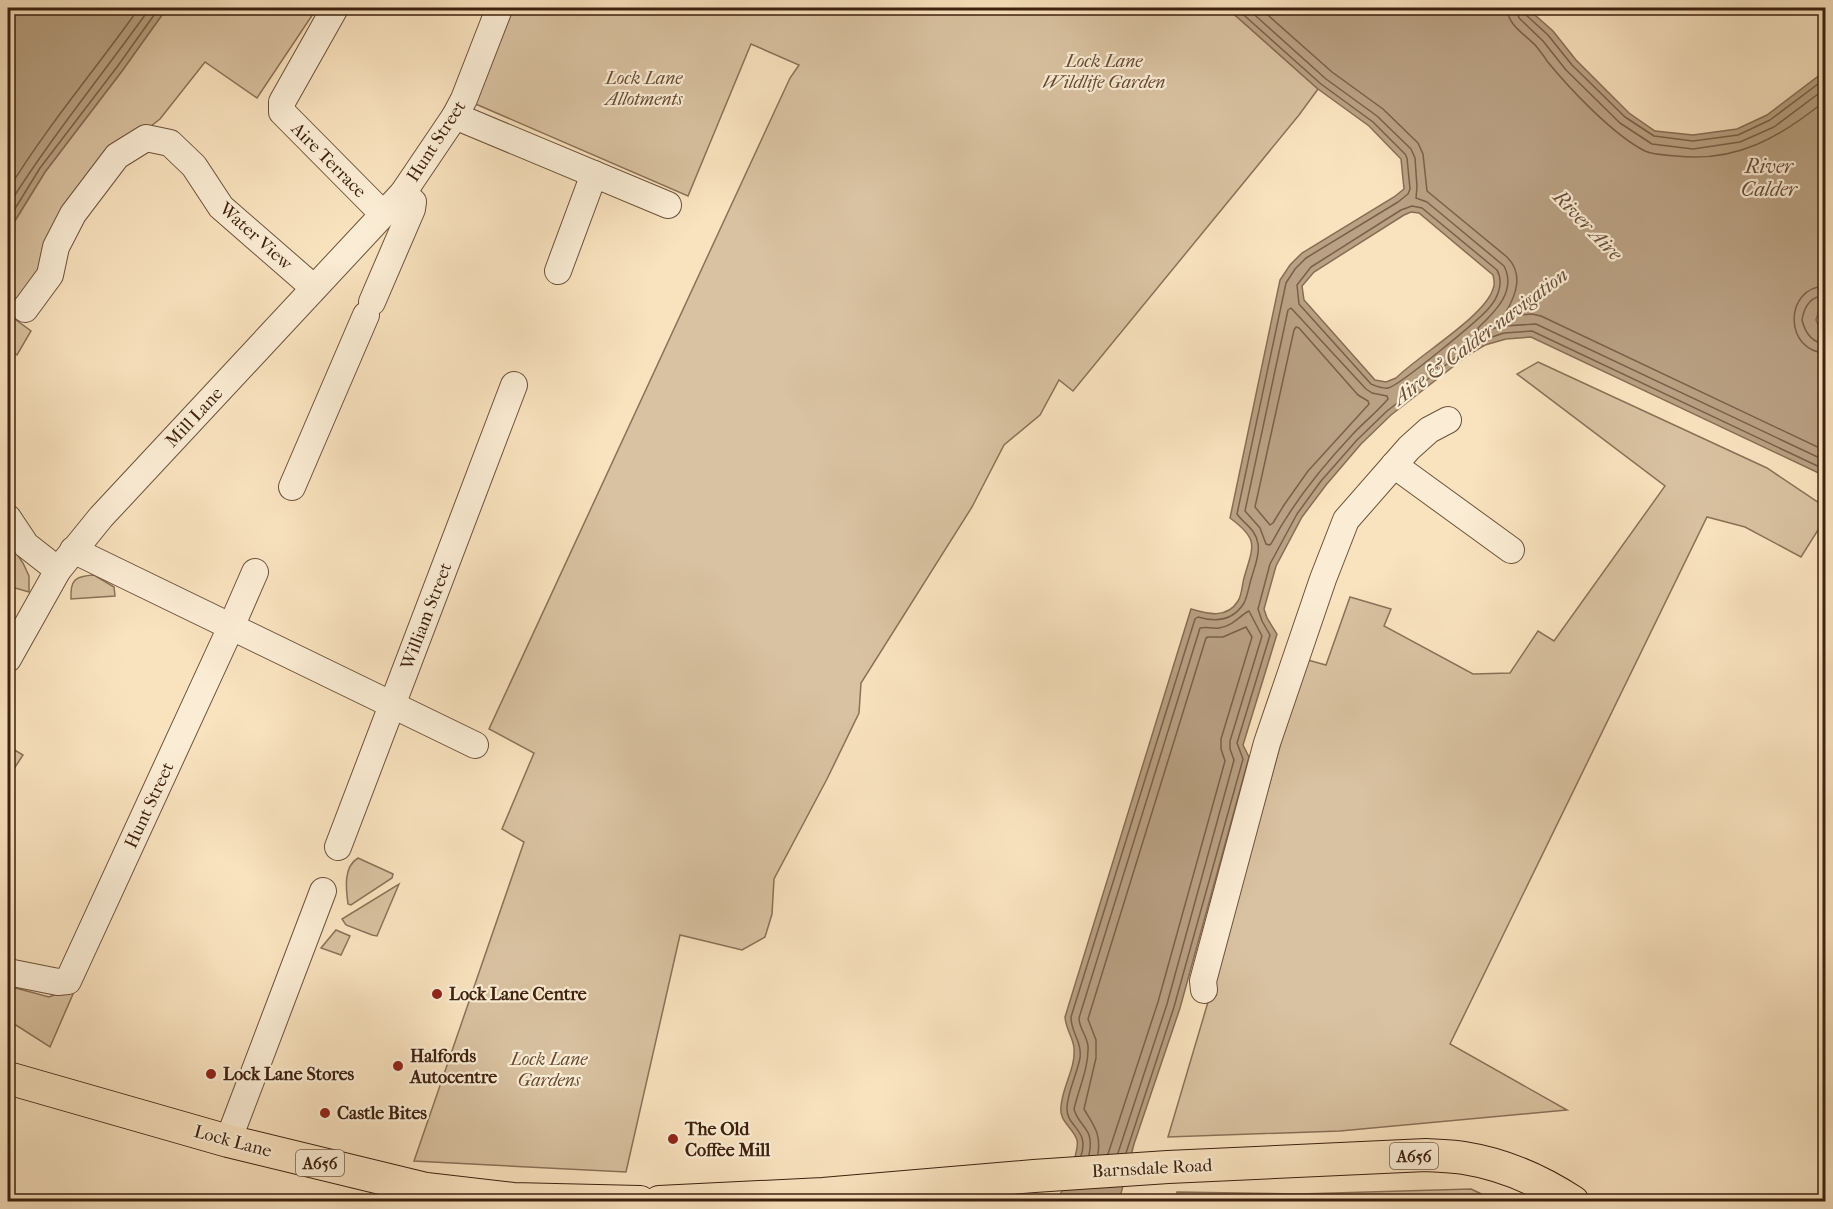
<svg xmlns="http://www.w3.org/2000/svg" width="1833" height="1209" font-family="'IM FELL French Canon',serif">
<style>
.green{fill:#d9c2a1;stroke:#8b7158;stroke-width:1.5}
.water{fill:#b9a183;stroke:#876d54;stroke-width:1.5;fill-rule:evenodd}
.lines{fill:none;stroke-linecap:round;stroke-linejoin:round}
.shore{stroke:#7b6048;stroke-width:1.5}
.minor-casing{stroke:#6c513a;stroke-width:28}
.major-casing{stroke:#3d200e;stroke-width:34}
.minor{stroke:#fbedd5;stroke-width:26}
.major{stroke:#f9e3bf;stroke-width:32}
.poi-dot{fill:#8f2418;stroke:#fbedd5;stroke-width:2}
.labels{text-anchor:middle;stroke-width:4.5;stroke-linejoin:round;paint-order:stroke}
.shield{fill:#fbedd5;stroke:#765e4a;stroke-width:1.5}
.shield-label{font-size:16px;font-weight:bold;fill:#3d200e}
.park-label{font-size:18px;font-style:italic;fill:#644833;stroke:#fbedd5}
.street-label{font-size:18px;fill:#3d200e;stroke:#fbedd5}
.poi-label{font-size:18px;font-weight:bold;fill:#3d200e;stroke:#fbedd5;text-anchor:start}
.water-label{font-size:20px;font-style:italic;fill:#684d37;stroke:#fbedd5}
</style>
<rect width="100%" height="100%" fill="#f9e3bf"/>
<filter id="stains"><feTurbulence type="fractalNoise" baseFrequency=".00333" numOctaves="4"/><feColorMatrix values="0 0 0 0 .2 0 0 0 0 .09 0 0 0 0 .02 0 0 0 .5 -.17"/></filter>
<radialGradient id="worn" r=".72"><stop offset=".6" stop-color="#630" stop-opacity="0"/><stop offset="1" stop-color="#630" stop-opacity=".3"/></radialGradient>
<g class="green">
<path d="M167 8H317L257 98 205 62 160 119 106 161 48 258 8 311V232L45 172 122 71Z"/>
<path d="M495 8H1227L1318 89 1299 115 1073 391 1059 380 1040 415 1004 445 972 507 861 683 859 713 827 779 774 879 772 914 765 937 742 950 680 935 626 1172 414 1161 524 842 502 829 534 753 489 729 790 78 799 65 751 44 688 196 464 99Z"/>
<path d="M8 314 31 331 17 355 8 348Z"/>
<path d="M1538 362 1767 468 1825 507V519L1801 557 1745 527 1707 517 1450 1044 1567 1110 1340 1131 1168 1137 1224 948 1304 659 1326 665 1350 597 1391 609 1384 626 1473 674 1510 673 1538 631 1554 641 1665 486 1517 374Z"/>
<path d="M8 541 23 563 29 576V592L8 586Z"/>
<path d="M94 575 114 587 115 596 71 599C70 580 75 576 94 575Z"/>
<path d="M8 746 23 755 8 778Z"/>
<path d="M358 858 393 874 392 878 351 905 348 904C346 889 343 867 358 858Z"/>
<path d="M399 884 377 936 372 935 346 925 342 919Z"/>
<path d="M336 930 350 936 341 955 321 948Z"/>
<path d="M8 986 49 997 76 987 50 1047 8 1020Z"/>
<path d="M1471 1189 1496 1201H1175L1177 1192 1299 1194Z"/>
</g>
<g class="water">
<path d="M8 8H167L122 71 45 172 8 232Z"/>
<path d="M1227 8H1527L1553 31 1576 60 1629 113 1655 131 1693 135 1737 129 1767 115 1825 71 1826 307 1819 311 1816 320 1819 326 1825 333V476L1531 337 1506 339 1485 345 1468 355 1391 415 1361 444 1326 485 1302 517 1276 566 1264 609 1267 618 1277 634 1243 745 1249 757 1180 1008 1134 1144 1119 1201 1056 1202C1063 1191 1080 1151 1077 1140 1073 1127 1059 1122 1061 1107 1062 1087 1076 1068 1074 1048 1073 1037 1066 1030 1065 1017L1191 609C1208 614 1227 619 1238 601 1242 595 1242 585 1244 578 1253 546 1260 540 1230 518L1280 280 1290 265 1302 253 1394 197 1404 189 1401 159 1369 126 1318 89ZM1411 212 1419 213 1493 275C1494 279 1495 285 1493 289 1485 316 1419 355 1396 378L1386 382 1375 380 1304 300 1302 286 1314 272 1404 215Z"/>
</g>
<g class="lines">
<g class="shore">
<path d="M1247 8 1326 79 1377 116 1411 149 1415 158 1417 187 1416 198 1427 202 1504 266C1517 291 1495 312 1478 328L1479 332 1504 326 1536 324 1826 461"/>
<path d="M1260 8 1332 72 1383 109 1418 143 1423 154 1427 191 1507 257C1524 274 1516 295 1506 312L1507 316 1532 314 1541 316 1826 451"/>
<path d="M1507 8C1508 26 1525 34 1536 46 1540 51 1544 56 1547 61 1569 88 1613 135 1645 151 1654 155 1666 155 1676 156 1736 163 1781 137 1826 100"/>
<path d="M1516 8 1519 18 1543 41 1566 70 1620 123 1652 144 1693 149 1740 142 1774 127 1826 88"/>
<path d="M1524 8 1525 14 1548 35 1572 65 1625 117 1654 136 1693 141 1738 135 1770 120 1826 78"/>
<path d="M8 190C47 126 96 69 139 8"/>
<path d="M8 206C51 137 103 74 150 8"/>
<path d="M1412 206 1422 208 1497 270C1504 282 1498 298 1489 308 1479 320 1399 386 1388 388 1383 389 1376 386 1371 384L1299 304 1297 285 1311 267 1401 210Z"/>
<path d="M8 220 40 168 117 67 159 8"/>
<path d="M1826 286C1783 287 1784 352 1826 353"/>
<path d="M1826 295C1811 296 1804 307 1802 320 1805 332 1812 343 1826 344"/>
<path d="M1291 308 1366 389 1372 393 1387 396 1388 399C1377 412 1363 423 1352 435 1321 468 1292 504 1271 544L1269 545 1266 544 1260 528 1245 511 1288 310Z"/>
<path d="M1296 327 1299 328 1358 395 1368 401 1369 404 1308 471 1284 505 1273 523 1270 525 1255 507 1294 330Z"/>
<path d="M1126 1153 1174 1007 1243 759 1237 743 1270 635 1262 621 1258 609 1270 564 1297 514 1321 481 1357 440 1387 411 1465 350 1483 340 1504 333 1532 331 1826 470"/>
<path d="M1098 1154C1101 1133 1094 1126 1084 1109L1096 1058V1040L1088 1019 1206 638 1208 637H1223L1246 627 1252 637 1221 739V749L1225 761 1158 1002 1108 1154"/>
<path d="M1089 1155C1095 1127 1079 1128 1074 1109 1079 1088 1089 1067 1088 1046 1087 1036 1079 1028 1079 1018L1200 628C1206 626 1212 629 1219 628 1233 626 1239 616 1249 611L1262 636 1230 741V749L1234 760 1167 1004 1118 1153"/>
<path d="M1081 1156C1090 1129 1066 1127 1067 1108 1067 1093 1077 1074 1080 1058 1082 1041 1071 1033 1071 1017L1195 619 1198 617C1215 622 1233 621 1244 603 1248 595 1249 585 1252 576 1255 566 1260 554 1258 544 1256 529 1244 524 1237 514L1286 283 1295 269 1306 258 1398 202 1408 194 1410 189 1407 158 1405 154 1373 122 1321 84 1236 8"/>
</g>
<defs>
<g id="minor">
<path d="M335 8 282 102V112L383 214"/>
<path d="M455 116 668 205"/>
<path d="M558 271 594 174"/>
<path d="M372 302 412 209 413 202 403 193"/>
<path d="M25 309 50 275 56 247 73 214 117 156 146 138 170 143 194 166 221 207 314 288"/>
<path d="M1394 465 1511 550"/>
<path d="M292 487 366 315"/>
<path d="M8 518 26 545 58 570"/>
<path d="M73 550 475 745"/>
<path d="M8 659 58 570 101 517 403 193 455 116 464 99 499 9 495 8"/>
<path d="M338 847 514 385"/>
<path d="M8 972 58 982 68 981 231 627 255 572"/>
<path d="M1204 990 1203 981 1267 743 1323 579 1346 520 1409 448 1429 430 1448 420"/>
<path d="M228 1141 323 891"/>
</g>
<g id="major">
<path d="M8 1078 228 1141 426 1189 513 1199 640 1202"/>
<path d="M659 1202 823 1194 1034 1176 1168 1167 1426 1155C1439 1156 1452 1156 1464 1158 1502 1164 1541 1181 1573 1202"/>
</g>
</defs>
<use href="#minor" class="minor-casing"/>
<use href="#major" class="major-casing"/>
<use href="#minor" class="minor"/>
<use href="#major" class="major"/>
</g>
<g class="poi-dot">
<circle cx="437" cy="994" r="6"/>
<circle cx="398" cy="1066" r="6"/>
<circle cx="211" cy="1074" r="6"/>
<circle cx="325" cy="1113" r="6"/>
<circle cx="673" cy="1139" r="6"/>
</g>
<g class="labels">
<g class="shield">
<rect x="1390" y="1143" width="48" height="26" rx="4.5"/>
<rect x="296" y="1150" width="48" height="26" rx="4.5"/>
</g>
<g class="shield-label">
<text x="1414" y="1162">A656</text>
<text x="320" y="1169">A656</text>
</g>
<g class="park-label">
<text x="1104" y="67">Lock Lane<tspan x="1104" dy="21">Wildlife Garden</tspan></text>
<text x="644" y="84">Lock Lane<tspan x="644" dy="21">Allotments</tspan></text>
<text x="549" y="1065">Lock Lane<tspan x="549" dy="21">Gardens</tspan></text>
</g>
<g class="street-label">
<text transform="translate(436 141) rotate(-57)" y="6">Hunt Street</text>
<text transform="translate(329 160) rotate(45)" y="6">Aire Terrace</text>
<text transform="translate(256 236) rotate(42)" y="6">Water View</text>
<text transform="translate(194 417) rotate(-47)" y="6">Mill Lane</text>
<text transform="translate(426 616) rotate(-69)" y="6">William Street</text>
<text transform="translate(149 805) rotate(-65)" y="6">Hunt Street</text>
<text transform="translate(233 1141) rotate(15)" y="6">Lock Lane</text>
<text transform="translate(1152 1168) rotate(-3)" y="6">Barnsdale Road</text>
</g>
<g class="poi-label">
<text x="449" y="1000">Lock Lane Centre</text>
<text x="410" y="1062">Halfords<tspan x="410" dy="21">Autocentre</tspan></text>
<text x="223" y="1080">Lock Lane Stores</text>
<text x="337" y="1119">Castle Bites</text>
<text x="685" y="1135">The Old<tspan x="685" dy="21">Coffee Mill</tspan></text>
</g>
<g class="water-label">
<text x="1769" y="173">River<tspan x="1769" dy="23">Calder</tspan></text>
<text transform="translate(1588 225) rotate(46)" y="7">River Aire</text>
<text transform="translate(1480 336) rotate(-37)" y="7">Aire &amp; Calder navigation</text>
</g>
</g>
<rect width="1833" height="1209" fill="none" stroke="#f9e3bf" stroke-width="30"/>
<rect x="9" y="9" width="1815" height="1191" fill="none" stroke="#3d200e" stroke-width="3"/>
<rect x="15" y="15" width="1803" height="1179" fill="none" stroke="#3d200e" stroke-width="1.5"/>
<rect width="100%" height="100%" filter="url(#stains)"/>
<rect width="100%" height="100%" fill="url(#worn)"/>
</svg>
